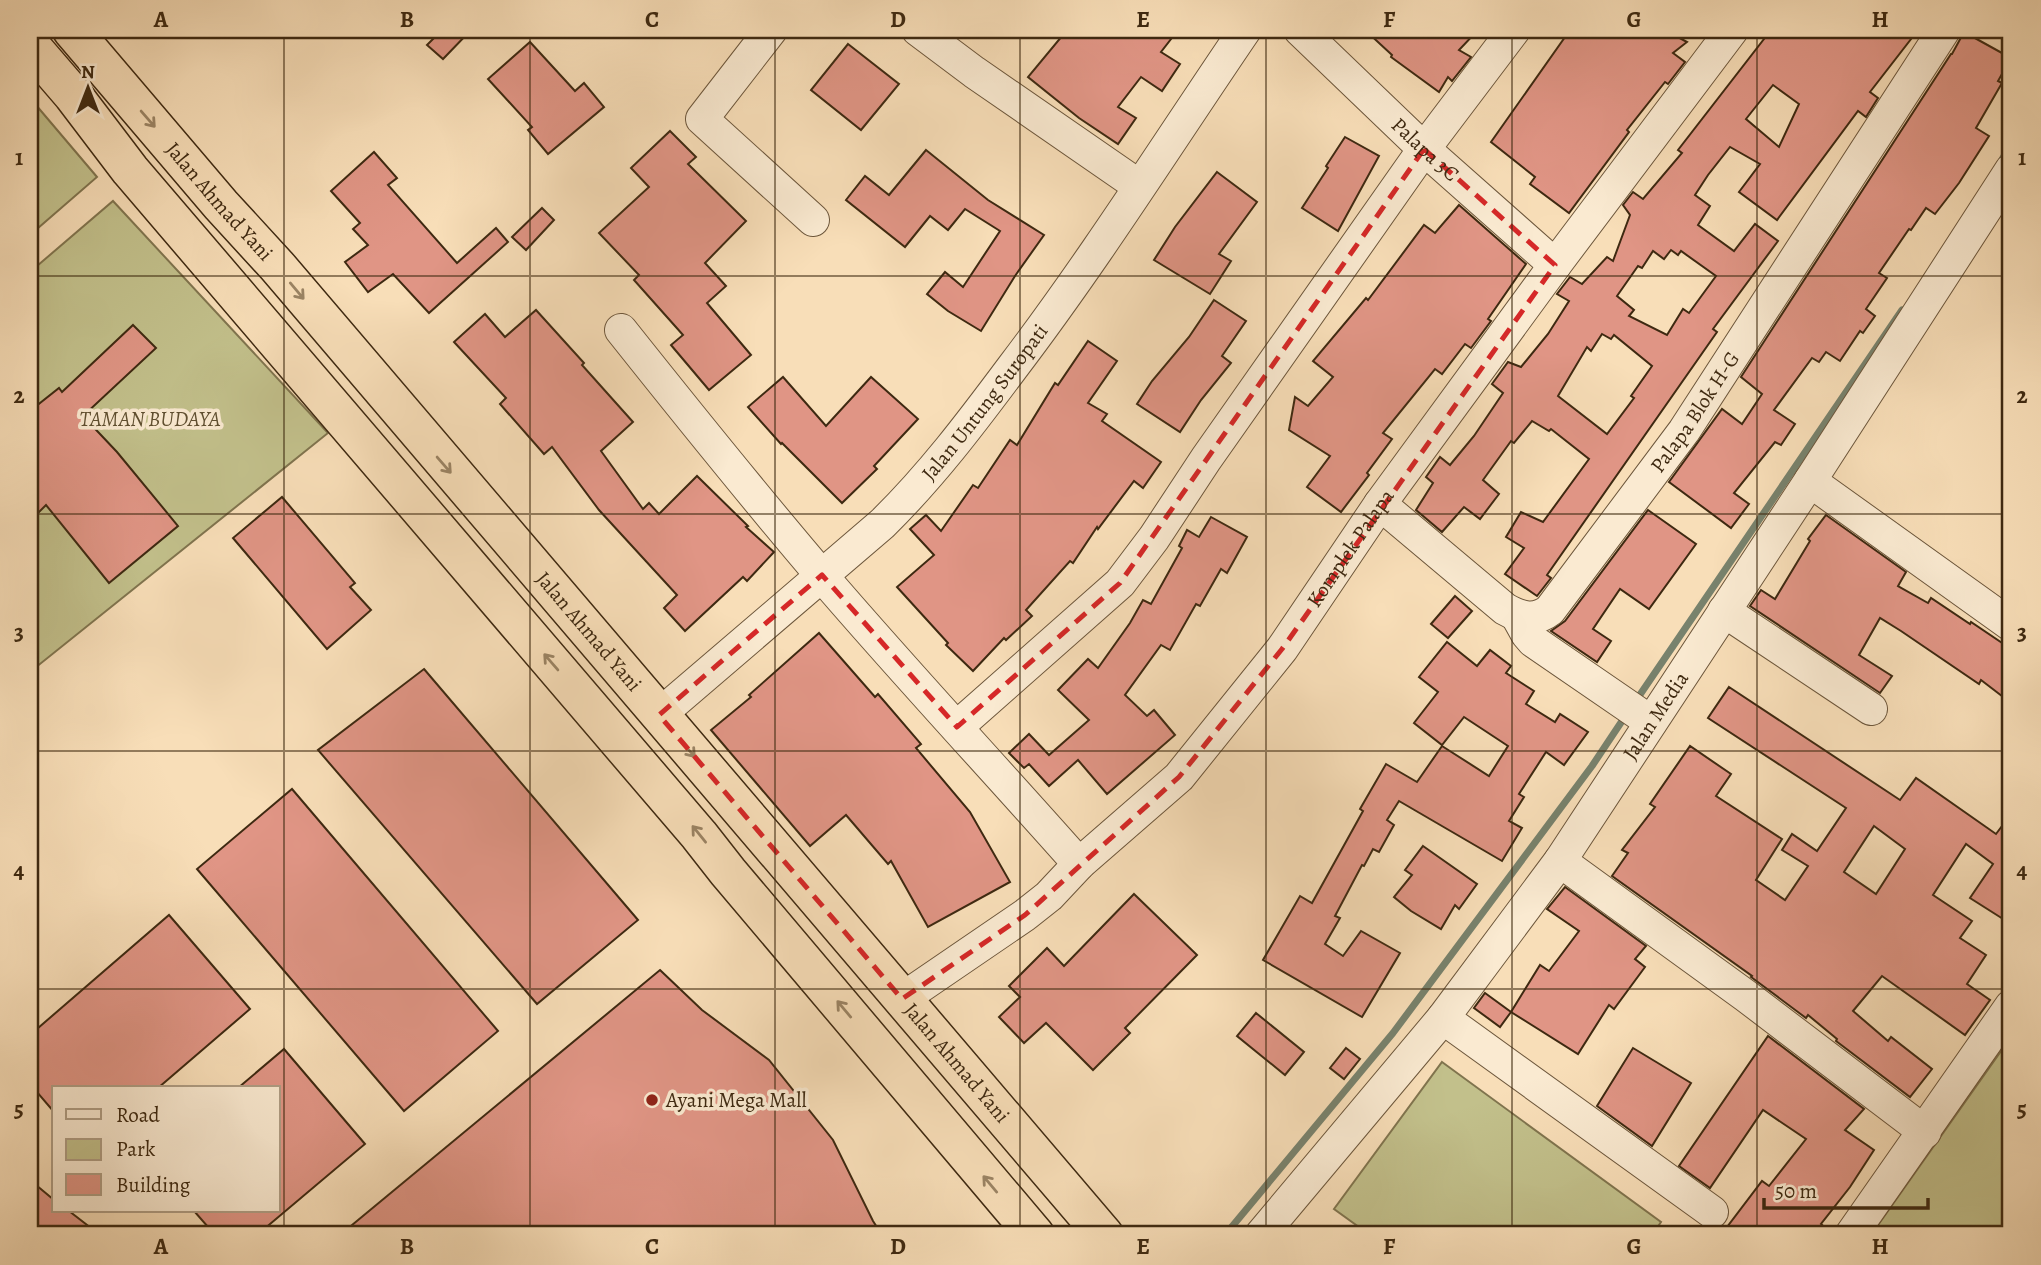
<svg xmlns="http://www.w3.org/2000/svg" width="2041" height="1265" font-family="Alegreya,serif">
<style>
.green{fill:#c2c08b;stroke:#80744e;stroke-width:2}
.lines{fill:none;stroke-linecap:round;stroke-linejoin:round}
.stream{stroke:#78826d;stroke-width:7}
.building{fill:#e09585;stroke:#3e2911;stroke-width:2;fill-rule:evenodd}
.minor-casing{stroke:#6c563b;stroke-width:34}
.highway-casing{stroke:#3e2911;stroke-width:41}
.minor{stroke:#faead1;stroke-width:32}
.highway{stroke:#f8deb8;stroke-width:38}
.oneway{stroke:#9b8464}
.marked{fill:none;stroke:#d62828;stroke-width:5;stroke-dasharray:14 9;stroke-linejoin:round}
.grid{fill:none;stroke:#3e2911;stroke-width:2;stroke-opacity:0.55}
.poi-dot{fill:#8f2418;stroke:#faead1;stroke-width:2.5}
.labels{text-anchor:middle;stroke-width:7;stroke-linejoin:round;paint-order:stroke}
.street-label{font-size:21px;fill:#3e2911;stroke:#faead1}
.park-label{font-size:21px;font-style:italic;fill:#5f4f30;stroke:#faead1}
.poi-label{font-size:21px;fill:#3e2911;stroke:#faead1;text-anchor:start}
.neatline{fill:none;stroke:#3e2911;stroke-width:2.5}
.grid-label{font-size:23px;text-anchor:middle;font-weight:bold;fill:#3e2911}
</style>
<rect width="100%" height="100%" fill="#f8deb8"/>
<filter id="stains"><feTurbulence type="fractalNoise" baseFrequency=".00286" numOctaves="4"/><feColorMatrix values="0 0 0 0 .2 0 0 0 0 .09 0 0 0 0 .02 0 0 0 .5 -.17"/></filter>
<radialGradient id="worn" r=".72"><stop offset=".6" stop-color="#630" stop-opacity="0"/><stop offset="1" stop-color="#630" stop-opacity=".3"/></radialGradient>
<g class="green">
<path d="M30 98 97 177 30 235Z"/>
<path d="M113 201 328 433 30 672V272Z"/>
<path d="M2011 1037V1235H1871Z"/>
<path d="M1442 1062 1661 1222 1652 1235H1370L1334 1209Z"/>
</g>
<g class="lines">
<g class="stream">
<path d="M2000 163 2011 144"/>
<path d="M1635 702 1902 310"/>
<path d="M1225 1235 1393 1033 1592 766 1626 715"/>
</g>
</g>
<g class="building">
<path d="M442 30H471L443 59 427 45Z"/>
<path d="M1067 30H1178L1161 52 1180 64 1162 91 1141 77 1118 107 1136 118 1118 144 1079 118 1028 77Z"/>
<path d="M1365 30H1478L1459 50 1471 57 1452 81 1448 77 1439 92 1391 57 1392 55Z"/>
<path d="M1570 30H1665L1687 42 1673 53 1685 62 1668 84 1665 82 1627 130 1629 132 1569 213 1530 184 1535 177 1491 142Z"/>
<path d="M1771 30H1918L1870 92 1878 98 1866 117 1858 111 1777 220 1739 192 1760 164 1730 147 1708 175 1695 195 1710 206 1698 225 1734 251 1755 224 1778 241 1713 329 1717 332 1547 575 1551 578 1537 596 1505 574 1524 548 1506 537 1521 512 1543 522 1589 459 1551 429 1549 431 1532 421 1514 443 1511 441 1483 480 1499 494 1480 519 1464 507 1442 532 1416 510 1433 483 1426 477 1440 457 1450 465 1474 436 1503 393 1492 384 1508 362 1521 367 1548 334 1569 301 1557 294 1570 277 1582 284 1607 257 1613 261 1630 215 1623 205 1633 192 1643 199 1682 153 1678 150ZM1773 85 1799 104 1779 147 1746 119ZM1671 250 1678 255 1681 251 1716 276 1689 313 1683 309 1667 335 1629 316 1634 310 1617 296 1638 266 1642 268 1653 251 1664 259ZM1602 334 1611 339 1614 335 1652 366 1631 396 1634 398 1607 434 1558 396 1587 347 1591 351Z"/>
<path d="M1964 32 2011 58 1998 81 2002 83 1976 128 1989 136 1959 183 1935 214 1926 208 1911 230 1909 229 1879 273 1887 278 1866 309 1875 316 1863 333 1860 331 1840 361 1826 352 1819 362 1812 358 1774 410 1795 424 1781 445 1775 442 1734 493 1749 504 1731 528 1669 482 1722 409 1742 424 1762 394 1741 377 1951 54H1952Z"/>
<path d="M530 42 575 91 584 83 604 107 548 154 528 130 532 127 488 79Z"/>
<path d="M848 44 899 84 861 130 811 90Z"/>
<path d="M670 131 696 157 688 164 746 221 705 263 726 286 707 303 751 355 709 390 671 345 683 335 634 280 639 275 599 233 649 187 631 168Z"/>
<path d="M1345 137 1379 156 1338 231 1302 208 1328 168 1326 166Z"/>
<path d="M926 150 988 200 1044 235 1015 276 981 331 948 311 927 294 945 272 963 287 1000 231 965 209 948 230 930 216 905 247 846 200 865 176 889 195Z"/>
<path d="M374 152 397 178 388 185 457 263 496 228 508 242 429 313 393 274 368 292 345 262 368 245 353 229 360 223 331 191Z"/>
<path d="M1217 172 1257 202 1219 254 1231 261 1210 294 1154 260 1175 227Z"/>
<path d="M1459 205 1526 264 1488 319 1491 321 1471 348 1465 344 1442 374 1435 369 1383 433 1392 439 1367 473 1369 475 1341 512 1307 487 1330 456 1289 430 1295 397 1308 406 1333 377 1313 361 1366 298 1368 300 1424 225 1435 233Z"/>
<path d="M542 208 554 220 526 250 512 237Z"/>
<path d="M1214 300 1246 321 1222 356 1231 363 1201 400 1180 432 1137 404 1152 381 1189 337Z"/>
<path d="M536 310 584 363 582 365 633 422 601 451 643 509 649 503 659 514 697 476 748 526 746 527 774 552 747 581 743 577 685 631 664 608 677 595 599 510 552 447 544 454 500 404 506 398 454 342 485 314 505 337Z"/>
<path d="M133 325 156 348 83 416 117 452 178 526 109 583 46 505 30 521V411L59 388 62 392Z"/>
<path d="M1088 341 1117 361 1088 403 1107 414 1102 421 1161 462 1143 488 1134 481 1098 529 1097 527 1073 563 1070 561 1026 610 1032 616 1006 640 1004 638 973 671 946 645 948 643 897 587 934 555 910 529 926 515 941 531 973 485 978 488 1010 440 1017 445 1055 383 1058 385Z"/>
<path d="M783 377 826 426 871 377 918 419 874 466 877 469 842 503 782 443 781 444 748 407Z"/>
<path d="M282 497 355 583 350 587 371 610 327 649 233 538Z"/>
<path d="M1648 510 1696 544 1649 609 1620 589 1593 629 1611 641 1597 662 1551 631 1565 621Z"/>
<path d="M1826 515 1906 572 1898 586 1928 603 1931 598 1970 624 1971 622 2011 649V703L1981 680 1979 684 1901 631 1880 618 1859 655 1892 676 1880 693 1750 606 1761 590 1775 599 1810 541 1808 539Z"/>
<path d="M1211 517 1247 537 1227 573 1221 569 1200 606 1196 604 1170 650 1161 645 1125 695 1147 716 1154 710 1175 735 1107 794 1078 760 1049 786 1029 764 1024 768 1009 753 1029 734 1049 755 1089 720 1058 690 1088 659 1098 668 1130 623 1143 600 1151 604 1182 548 1179 546 1187 530 1199 537Z"/>
<path d="M1455 596 1472 611 1448 638 1431 624Z"/>
<path d="M819 633 875 697 878 694 921 744 916 748 970 812 1010 882 928 927 891 861 888 864 846 815 810 846 711 730 751 697 749 695Z"/>
<path d="M1447 642 1477 666 1490 650 1511 666 1506 673 1534 691 1526 704 1555 722 1560 714 1588 732 1564 765 1546 752 1519 794 1524 797 1509 821 1522 828 1502 861 1399 801 1387 820 1394 825 1379 852 1373 849 1364 866 1362 865 1335 916 1340 918 1325 944 1343 956 1361 931 1400 953 1362 1017 1263 960 1300 896 1312 903 1363 811 1360 809 1386 764 1417 782 1442 746 1489 776 1508 746 1464 717 1442 745 1414 723 1438 692 1419 677Z"/>
<path d="M424 669 638 920 537 1004 318 750Z"/>
<path d="M1729 687 1900 800 1916 778 1996 834 2011 814V924L1970 898 1993 864 1966 844 1933 895 1972 921 1960 938 1986 955 1967 984 1990 1000 1965 1035 1882 976 1853 1011 1888 1041 1891 1037 1932 1069 1910 1097 1836 1041 1837 1039 1808 1015 1806 1018 1751 977 1752 976 1612 876 1628 853 1622 850 1655 807 1650 804 1690 746 1731 774 1716 796 1782 839 1756 880 1785 900 1808 866 1782 850 1792 834 1817 851 1846 808 1708 718ZM1874 826 1905 849 1876 894 1844 872Z"/>
<path d="M292 789 498 1031 404 1111 197 869Z"/>
<path d="M1423 846 1477 884 1459 909 1455 905 1441 929 1411 911 1394 897 1412 875 1405 870Z"/>
<path d="M1565 887 1646 946 1635 959 1645 967 1614 1009 1609 1005 1578 1054 1511 1012 1540 965 1549 971 1579 931 1547 909Z"/>
<path d="M1134 894 1197 955 1125 1028 1130 1033 1093 1070 1046 1023 1024 1043 999 1017 1020 997 1009 986 1047 948 1064 966Z"/>
<path d="M169 915 250 1009 158 1088H54V1112L30 1084V1035Z"/>
<path d="M660 970 702 1010 769 1060 833 1140 873 1221 882 1235H340Z"/>
<path d="M1485 993 1511 1012 1500 1027 1474 1008Z"/>
<path d="M1256 1013 1304 1052 1285 1075 1237 1036Z"/>
<path d="M1768 1036 1864 1109 1845 1130 1874 1150 1850 1187 1821 1224 1833 1235H1721L1762 1181 1769 1186 1806 1139 1763 1110 1710 1188 1679 1166Z"/>
<path d="M1346 1048 1360 1059 1344 1079 1330 1068Z"/>
<path d="M1633 1048 1691 1083 1652 1146 1597 1106Z"/>
<path d="M284 1049 365 1144 257 1235H215L194 1211H278V1088H238Z"/>
<path d="M30 1180 54 1200V1211H69L100 1235H30Z"/>
</g>
<g class="lines">
<defs>
<g id="minor">
<path d="M771 30 702 119 813 220"/>
<path d="M918 30 974 72 1139 186"/>
<path id="s1" d="M1300 30 1424 149 1555 265"/>
<path d="M621 330C687 413 753 495 822 576 906 674 994 768 1079 864"/>
<path d="M1810 481 2011 625"/>
<path id="s2" d="M1380 504 1505 609C1521 618 1535 622 1550 610L1684 431 1944 30"/>
<path d="M1724 611 1871 709"/>
<path d="M1517 616 1527 634 1533 641 1651 722"/>
<path id="s3" d="M659 715 882 524C931 476 971 423 1012 368 1095 259 1168 143 1245 30"/>
<path d="M957 727 1120 583 1154 538 1206 459 1424 149 1514 30"/>
<path d="M1560 861 1746 996 1925 1132"/>
<path id="s4" d="M902 999 1025 915 1049 896 1079 864 1179 777 1282 649 1380 504 1555 265 1732 30"/>
<path d="M1443 1018 1712 1212"/>
<path id="s5" d="M1261 1235 1443 1018 1560 861 1810 481 2011 170"/>
<path d="M1851 1235 2011 1006"/>
</g>
<g id="highway">
<path id="s6" d="M72 30 221 205 277 266 1104 1235"/>
<path d="M30 45 73 95 130 170 699 835 728 872 1035 1235"/>
</g>
</defs>
<use href="#minor" class="minor-casing"/>
<use href="#highway" class="highway-casing"/>
<use href="#minor" class="minor"/>
<use href="#highway" class="highway"/>
</g>
<defs><path id="oneway-shaft" d="M-6 0H5M1.5-3L5.5 0L1.5 3" fill="none" stroke-width="1.6" stroke-linecap="round" stroke-linejoin="round" transform="scale(1.75)"/></defs>
<g class="oneway">
<use href="#oneway-shaft" transform="translate(148 119) rotate(49)"/>
<use href="#oneway-shaft" transform="translate(297 291) rotate(50)"/>
<use href="#oneway-shaft" transform="translate(444 465) rotate(49)"/>
<use href="#oneway-shaft" transform="translate(551 662) rotate(-131)"/>
<use href="#oneway-shaft" transform="translate(688 749) rotate(49)"/>
<use href="#oneway-shaft" transform="translate(699 834) rotate(-129)"/>
<use href="#oneway-shaft" transform="translate(844 1009) rotate(-130)"/>
<use href="#oneway-shaft" transform="translate(990 1184) rotate(-130)"/>
</g>
<path class="marked" d="M1424 149 1555 265 1282 649 1179 777 1025 915 902 999 659 715 822 575 957 727 1120 583Z"/>
<path class="grid" d="M284 30V1235M530 30V1235M775 30V1235M1020 30V1235M1266 30V1235M1512 30V1235M1757 30V1235M30 276H2011M30 514H2011M30 751H2011M30 989H2011"/>
<circle class="poi-dot" cx="652" cy="1100" r="7"/>
<g class="labels">
<g class="street-label">
<text dy="7" stroke="none"><textPath href="#s1" startOffset="173">Palapa 3C</textPath></text>
<text dy="7" stroke="none"><textPath href="#s6" startOffset="226">Jalan Ahmad Yani</textPath></text>
<text dy="7" stroke="none"><textPath href="#s3" startOffset="453">Jalan Untung Suropati</textPath></text>
<text dy="7" stroke="none"><textPath href="#s2" startOffset="457">Palapa Blok H-G</textPath></text>
<text dy="7" stroke="none"><textPath href="#s4" startOffset="642">Komplek Palapa</textPath></text>
<text dy="7" stroke="none"><textPath href="#s6" startOffset="793">Jalan Ahmad Yani</textPath></text>
<text dy="7" stroke="none"><textPath href="#s5" startOffset="653">Jalan Media</textPath></text>
<text dy="7" stroke="none"><textPath href="#s6" startOffset="1360">Jalan Ahmad Yani</textPath></text>
</g>
<g class="park-label">
<text x="150" y="426">TAMAN BUDAYA</text>
</g>
<g class="poi-label">
<text x="666" y="1107">Ayani Mega Mall</text>
</g>
</g>
<rect width="2041" height="1265" fill="none" stroke="#f8deb8" stroke-width="77"/>
<rect x="52" y="1086" width="228" height="126" fill="#faead1" stroke="#af9d84" stroke-width="2"/>
<rect x="66" y="1109" width="35" height="10" fill="#faead1" stroke="#af9d84" stroke-width="2"/>
<text x="116" y="1122" font-size="21" fill="#3e2911">Road</text>
<rect x="66" y="1139" width="35" height="21" fill="#c2c08b" stroke="#af9d84" stroke-width="2"/>
<text x="116" y="1156" font-size="21" fill="#3e2911">Park</text>
<rect x="66" y="1174" width="35" height="21" fill="#e09585" stroke="#af9d84" stroke-width="2"/>
<text x="116" y="1192" font-size="21" fill="#3e2911">Building</text>
<g transform="translate(88 88)" stroke="#faead1" stroke-width="5" paint-order="stroke">
<path d="M0-5L12 26L0 18L-12 26Z" fill="#3e2911"/>
<text y="-10" font-size="19" font-weight="bold" text-anchor="middle" fill="#3e2911">N</text>
</g>
<path d="M1764 1198v10h164v-10" fill="none" stroke="#3e2911" stroke-width="3.5"/>
<text x="1775" y="1198" font-size="21" fill="#3e2911" stroke="#faead1" stroke-width="5" paint-order="stroke">50 m</text>
<rect x="38" y="38" width="1964" height="1188" class="neatline"/>
<g class="grid-label">
<text x="161" y="27">A</text>
<text x="407" y="27">B</text>
<text x="652" y="27">C</text>
<text x="898" y="27">D</text>
<text x="1143" y="27">E</text>
<text x="1389" y="27">F</text>
<text x="1634" y="27">G</text>
<text x="1880" y="27">H</text>
<text x="19" y="165">1</text>
<text x="2022" y="165">1</text>
<text x="19" y="403">2</text>
<text x="2022" y="403">2</text>
<text x="19" y="640">3</text>
<text x="2022" y="640">3</text>
<text x="19" y="878">4</text>
<text x="2022" y="878">4</text>
<text x="19" y="1116">5</text>
<text x="2022" y="1116">5</text>
<text x="161" y="1254">A</text>
<text x="407" y="1254">B</text>
<text x="652" y="1254">C</text>
<text x="898" y="1254">D</text>
<text x="1143" y="1254">E</text>
<text x="1389" y="1254">F</text>
<text x="1634" y="1254">G</text>
<text x="1880" y="1254">H</text>
</g>
<rect width="100%" height="100%" filter="url(#stains)"/>
<rect width="100%" height="100%" fill="url(#worn)"/>
</svg>
